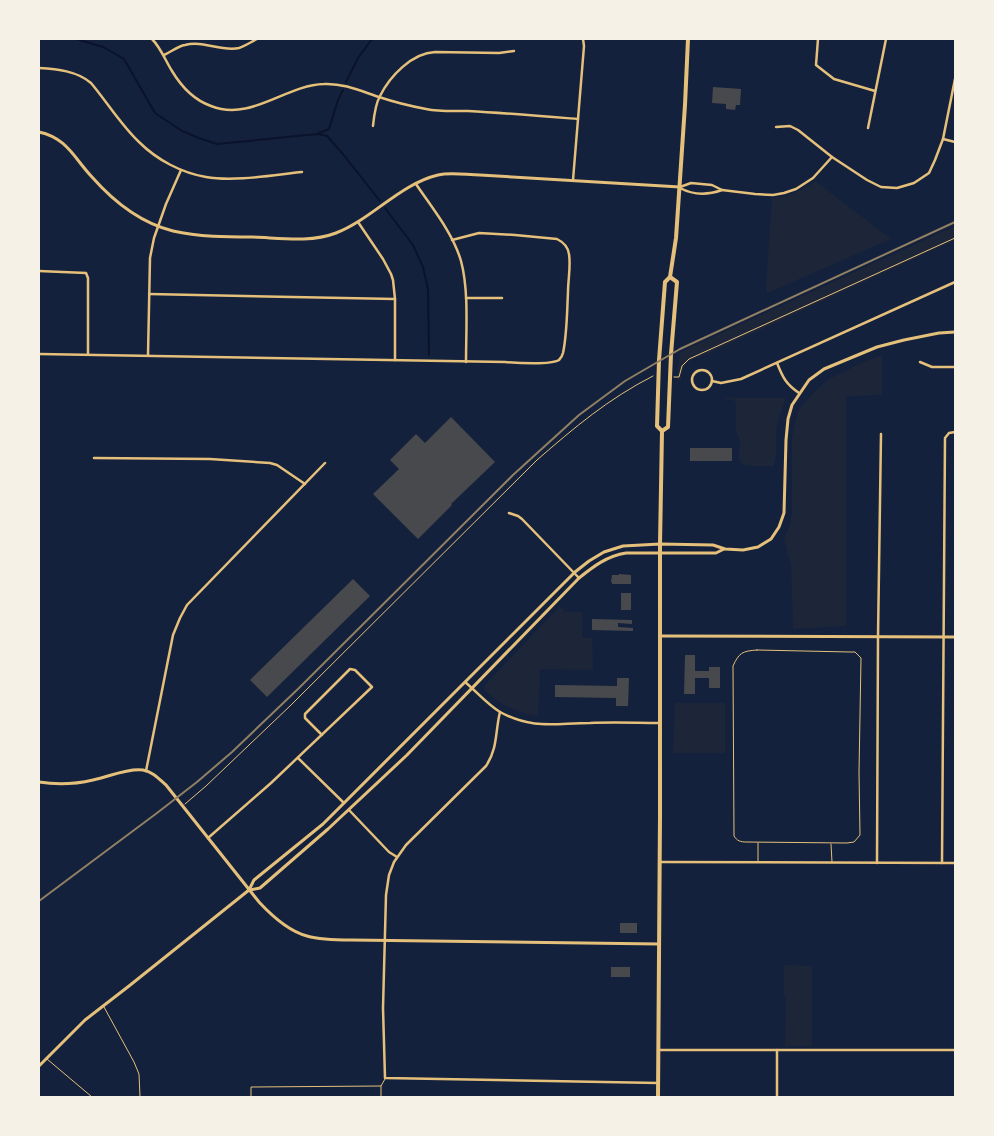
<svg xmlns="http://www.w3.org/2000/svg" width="994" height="1136" font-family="'Source Serif 4',serif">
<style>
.green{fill:#1d2539}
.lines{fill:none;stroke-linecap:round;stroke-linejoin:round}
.stream{stroke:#0b132b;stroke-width:2}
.building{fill:#48494c}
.path{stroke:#e5c07b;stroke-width:1}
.service{stroke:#e5c07b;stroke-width:1}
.minor{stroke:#e5c07b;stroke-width:2.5}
.tertiary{stroke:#e5c07b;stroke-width:3}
.secondary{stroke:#e5c07b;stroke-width:4}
.rail{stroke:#918062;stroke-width:2}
</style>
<rect width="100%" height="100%" fill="#14213d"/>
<g class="green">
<path d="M815 181 891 239 767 293 766 286 772 198C788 196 802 191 815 181Z"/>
<path d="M955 226V240L710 353C692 360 683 358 681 380H677L680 352Z"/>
<path d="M882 355V395L846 396V626L793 629 791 565 784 538 790 525 792 511V437L798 411 810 396 829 379 866 361Z"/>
<path d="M724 398H786C781 410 778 419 776 433 776 444 777 455 774 466H750L744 465 741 462 739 458 740 440 736 431V403L734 400 725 399Z"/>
<path d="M560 606 565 612H582V638H592L593 670 540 669 538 716C521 715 495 702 484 689L486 684Z"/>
<path d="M675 703H725V753H673Z"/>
<path d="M784 965 812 966V1046H785L786 996 784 995Z"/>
</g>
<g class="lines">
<g class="stream">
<path d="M76 39 103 47 124 59 155 113 182 131 199 138 217 144 318 134 327 136 343 154 380 201"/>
<path d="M346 82 358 58 372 39"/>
<path d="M319 133 329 129 338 100 343 90"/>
<path d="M385 208 413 245 423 267 428 289 429 355"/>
</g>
</g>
<g class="building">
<path d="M713 87 741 89 740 105H736L735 110 726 109V104L712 103Z"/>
<path d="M451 417 495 462 451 504 452 505 418 539 373 494 399 469 390 460 416 434 425 443Z"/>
<rect x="690" y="448" width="42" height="13"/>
<path d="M619 574 631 575V584H612V582H611L612 575H619Z"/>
<path d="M353 579 370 596 267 697 250 680Z"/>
<rect x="621" y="593" width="10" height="17"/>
<path d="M592 619 632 620V624L618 623V627L633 628V631L592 630Z"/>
<path d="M685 655H695V671H709V667H720V688H709V678H695V694H684Z"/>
<path d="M617 678H629L628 706H616V698L555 697V685L617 686Z"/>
<rect x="620" y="923" width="17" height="10"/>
<rect x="611" y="967" width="19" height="10"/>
</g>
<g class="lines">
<g class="path">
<path d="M674 377H679L682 366 689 359 955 238"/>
<path d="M185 804 206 786 291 705 537 460C575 427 608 399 653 376"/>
</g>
<g class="service">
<path d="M757 650 850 652H855L861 658 859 773 860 835 854 842 847 843 746 842C741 842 737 841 734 836L733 666C739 653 742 651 757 650Z"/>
<path d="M758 843V862"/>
<path d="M831 844 832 862"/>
<path d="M104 1007 134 1062 139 1074 140 1097"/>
<path d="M47 1059 92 1097"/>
<path d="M251 1097V1087L381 1086 385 1079"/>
<path d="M381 1097V1086"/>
</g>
<g class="minor">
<path d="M152 39C161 48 165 60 172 71 181 86 194 100 211 106 251 122 285 85 324 84 343 83 361 91 379 97 394 102 410 106 426 109 440 112 454 111 468 111 505 113 541 116 578 119"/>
<path d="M818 39 816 65 834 79 875 91"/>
<path d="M164 55C171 52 178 46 185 45 203 40 221 52 239 48 245 46 251 42 257 39"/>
<path d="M39 68C57 69 77 71 91 83 107 102 121 125 139 142 157 160 182 173 206 177 234 182 273 175 302 172"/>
<path d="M373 126C374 116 375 105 380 96 390 76 412 53 435 52L499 53 514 51"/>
<path d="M776 127 790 126 798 130 832 157 867 180 881 187 897 188 914 183 929 173 935 160 943 139 955 79"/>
<path d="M868 128 886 39"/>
<path d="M943 139 955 142"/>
<path d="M573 180 584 46 583 39"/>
<path d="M416 184C432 208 453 233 461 261 469 290 466 331 466 362"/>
<path d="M680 187 691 183 712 185 722 190 755 194 773 195 784 193 796 189 813 178 832 157"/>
<path d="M680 188C693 195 708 195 722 190"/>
<path d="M358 222 383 259 391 274 393 280 395 299V360"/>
<path d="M39 271 86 273 88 278V354"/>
<path d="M149 294 395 299"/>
<path d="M466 298H502"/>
<path d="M39 354 505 362C517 363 551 365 559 360 561 358 562 357 563 353 567 335 567 311 568 292 568 280 571 266 569 254 568 247 563 242 557 239L515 235 479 233 452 240"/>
<path d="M148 355 150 258 154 238 166 204 181 170"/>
<path d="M920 362 932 367H955"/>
<path d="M777 363C783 378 786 384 799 393"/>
<circle cx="702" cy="380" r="10"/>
<path d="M712 381 721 383 741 379 955 282"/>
<path d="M94 458 210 459 270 463 277 465 305 484"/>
<path d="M509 513 518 516 522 519 579 578"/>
<path d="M465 682C477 692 487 704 500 712 533 730 555 723 590 723 614 722 637 723 660 723"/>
<path d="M500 712C495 732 498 748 486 766L406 845 394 862 389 875 386 895 383 1008 385 1078 658 1083"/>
<path d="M298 758 344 803"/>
<path d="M146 771 173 635 180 618 187 605 325 463"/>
<path d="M349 810 389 852 397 857"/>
<path d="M208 838 271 783 372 687 355 670 350 669 305 714V718L322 735"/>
<path d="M660 862 955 863"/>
<path d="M877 863 878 637 881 434"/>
<path d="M942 863 945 438 949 433 955 432"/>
<path d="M659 1050H955"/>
<path d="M777 1050V1097"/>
</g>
<g class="tertiary">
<path d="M39 132C67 138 74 158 92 177 114 202 141 223 173 231 199 237 227 237 253 237 280 238 310 243 336 233 372 219 400 184 438 175 451 172 467 175 480 175L680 187"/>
<path d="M660 636 955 637"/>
<path d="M39 782C57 785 76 784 93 780 108 777 128 768 143 770 153 772 159 779 166 785L259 902C272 916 288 931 307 936 321 940 336 940 351 940L659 944"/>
<path d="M250 890 260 888 328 829 407 755 579 578C594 566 607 556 626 553H716L724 549"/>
<path d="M39 1066 85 1020 129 986 249 890 254 880 323 824 575 572 589 561 604 552 623 546 660 544 713 545 725 549 743 550 758 547 771 539 779 527 784 513 786 440 788 419 792 405 809 380 824 369 877 347 904 340 939 333 955 332"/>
</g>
<g class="secondary">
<path d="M662 431 668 427 671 354 677 282 670 277"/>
<path d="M658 1097 660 816V544L662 431 657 426 659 360 665 282 670 277 676 238 685 105 688 39"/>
</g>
<path class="rail" d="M39 901 157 813 197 782 232 752 299 688 513 475 579 415 625 381 680 349 955 222"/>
</g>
<rect width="994" height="1136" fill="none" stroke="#f6f1e7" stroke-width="80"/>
</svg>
